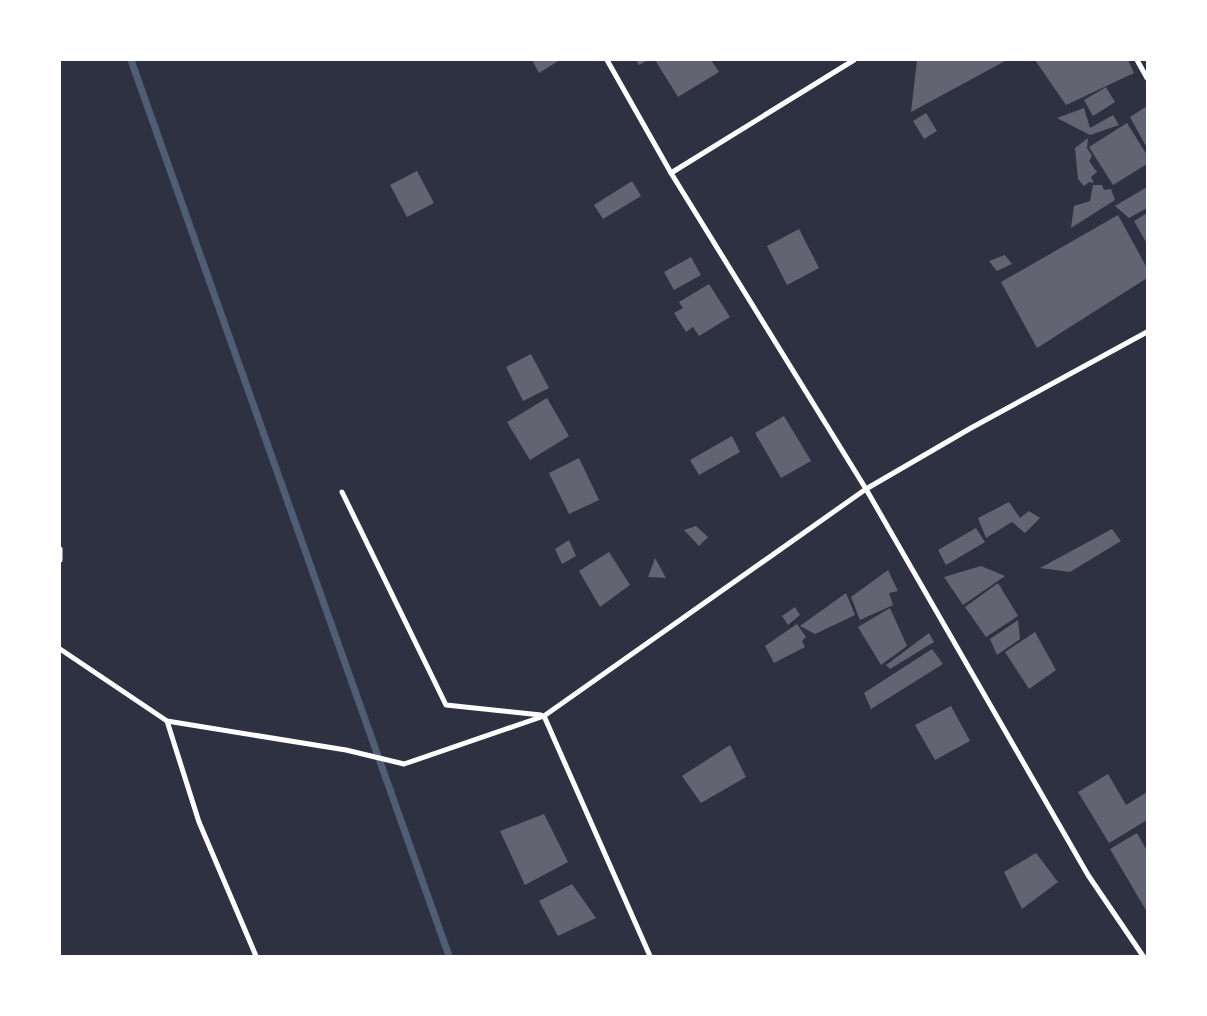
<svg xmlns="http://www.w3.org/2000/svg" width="1207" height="1016" font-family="'Noto Sans',sans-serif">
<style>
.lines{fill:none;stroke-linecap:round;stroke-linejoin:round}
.stream{stroke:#4f5d75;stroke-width:7}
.building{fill:#626471}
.minor{stroke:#fff;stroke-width:5}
</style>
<rect width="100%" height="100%" fill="#2d3142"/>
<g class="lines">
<path class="stream" d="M131 60 449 956"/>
</g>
<g class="building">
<path d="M532 60H560L539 73Z"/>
<path d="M636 60H648L639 65Z"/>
<path d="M655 60H711L719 72 678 97Z"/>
<path d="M917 60H1007L911 112Z"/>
<path d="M1035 60H1128L1134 73 1066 105Z"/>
<path d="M1106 87 1115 102 1093 116 1084 100Z"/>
<path d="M1147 106V148L1130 117Z"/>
<path d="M1084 108 1090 128 1113 115 1119 125 1090 135 1057 118Z"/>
<path d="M926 113 937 131 924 139 913 121Z"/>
<path d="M1127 123 1147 155V164L1113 185 1089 147Z"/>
<path d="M1088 138 1087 148 1092 156 1089 161 1097 172 1091 177 1094 183 1089 182 1084 186 1078 179 1075 148Z"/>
<path d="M417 171 434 203 407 217 390 185Z"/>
<path d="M632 181 641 196 603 219 594 205Z"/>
<path d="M1093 185H1102L1104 190 1111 189 1115 200 1071 228 1074 206 1090 201Z"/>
<path d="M1147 187V208L1129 218 1115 206Z"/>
<path d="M1147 213V244L1134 221Z"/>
<path d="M1118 215 1147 268V278L1037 348 1001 282Z"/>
<path d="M799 229 819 268 787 285 767 246Z"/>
<path d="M1005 255 1012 264 997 271 989 261Z"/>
<path d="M691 257 701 275 674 290 664 272Z"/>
<path d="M709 284 730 317 699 336 693 327 686 332 674 313 683 308 679 302Z"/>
<path d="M531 354 549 388 523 401 506 367Z"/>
<path d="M547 398 569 436 530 460 507 422Z"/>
<path d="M784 416 811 461 781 478 755 433Z"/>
<path d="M732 436 740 452 699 475 690 460Z"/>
<path d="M579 458 599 500 569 514 549 473Z"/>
<path d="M1009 502 1020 518 1029 511 1040 518 1025 533 1012 522 986 538 978 518Z"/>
<path d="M696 526 708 537 699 546 684 530Z"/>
<path d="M976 528 985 542 946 565 938 550Z"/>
<path d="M1112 529 1121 541 1070 572 1040 568Z"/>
<path d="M569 540 576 556 562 564 555 549Z"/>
<path d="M609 552 630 585 600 607 579 571Z"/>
<path d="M655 558 666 578 648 577Z"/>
<path d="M981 566 1005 576 963 605 944 577Z"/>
<path d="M888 570 898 591 889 593 893 605 860 620 851 597Z"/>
<path d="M998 583 1018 616 986 637 965 607Z"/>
<path d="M846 593 855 615 815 634 800 626Z"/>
<path d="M795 607 800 615 788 625 782 616Z"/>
<path d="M890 608 907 646 881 665 858 627Z"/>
<path d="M1018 620 1020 639 997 655 990 639Z"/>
<path d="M797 624 806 637 802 641 805 647 774 663 765 646Z"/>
<path d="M1035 632 1056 670 1029 689 1005 652Z"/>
<path d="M929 633 934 642 890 669 886 665Z"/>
<path d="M932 649 943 664 871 709 864 693Z"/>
<path d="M951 706 970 741 935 760 915 725Z"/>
<path d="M730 745 746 777 701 803 682 776Z"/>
<path d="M1108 774 1126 805 1147 792V820L1109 843 1078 792Z"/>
<path d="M544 814 568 862 525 885 500 831Z"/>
<path d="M1137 833 1147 851V912L1110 849Z"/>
<path d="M1036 853 1058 882 1022 909 1004 872Z"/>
<path d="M572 884 596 918 558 936 539 901Z"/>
</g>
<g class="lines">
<g class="minor">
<path d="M607 60 671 173 866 489 1088 875 1143 956"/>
<path d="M1137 60 1147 78"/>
<path d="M671 173 854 60"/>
<path d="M342 492 446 705 541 715"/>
<path d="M60 549V560"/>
<path d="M60 649 167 721 346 750 404 764 544 716 866 489 971 428 1147 332"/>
<path d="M544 716 650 956"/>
<path d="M167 721 199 822 256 956"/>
</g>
</g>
<rect width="1207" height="1016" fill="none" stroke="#ffffff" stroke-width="122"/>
</svg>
